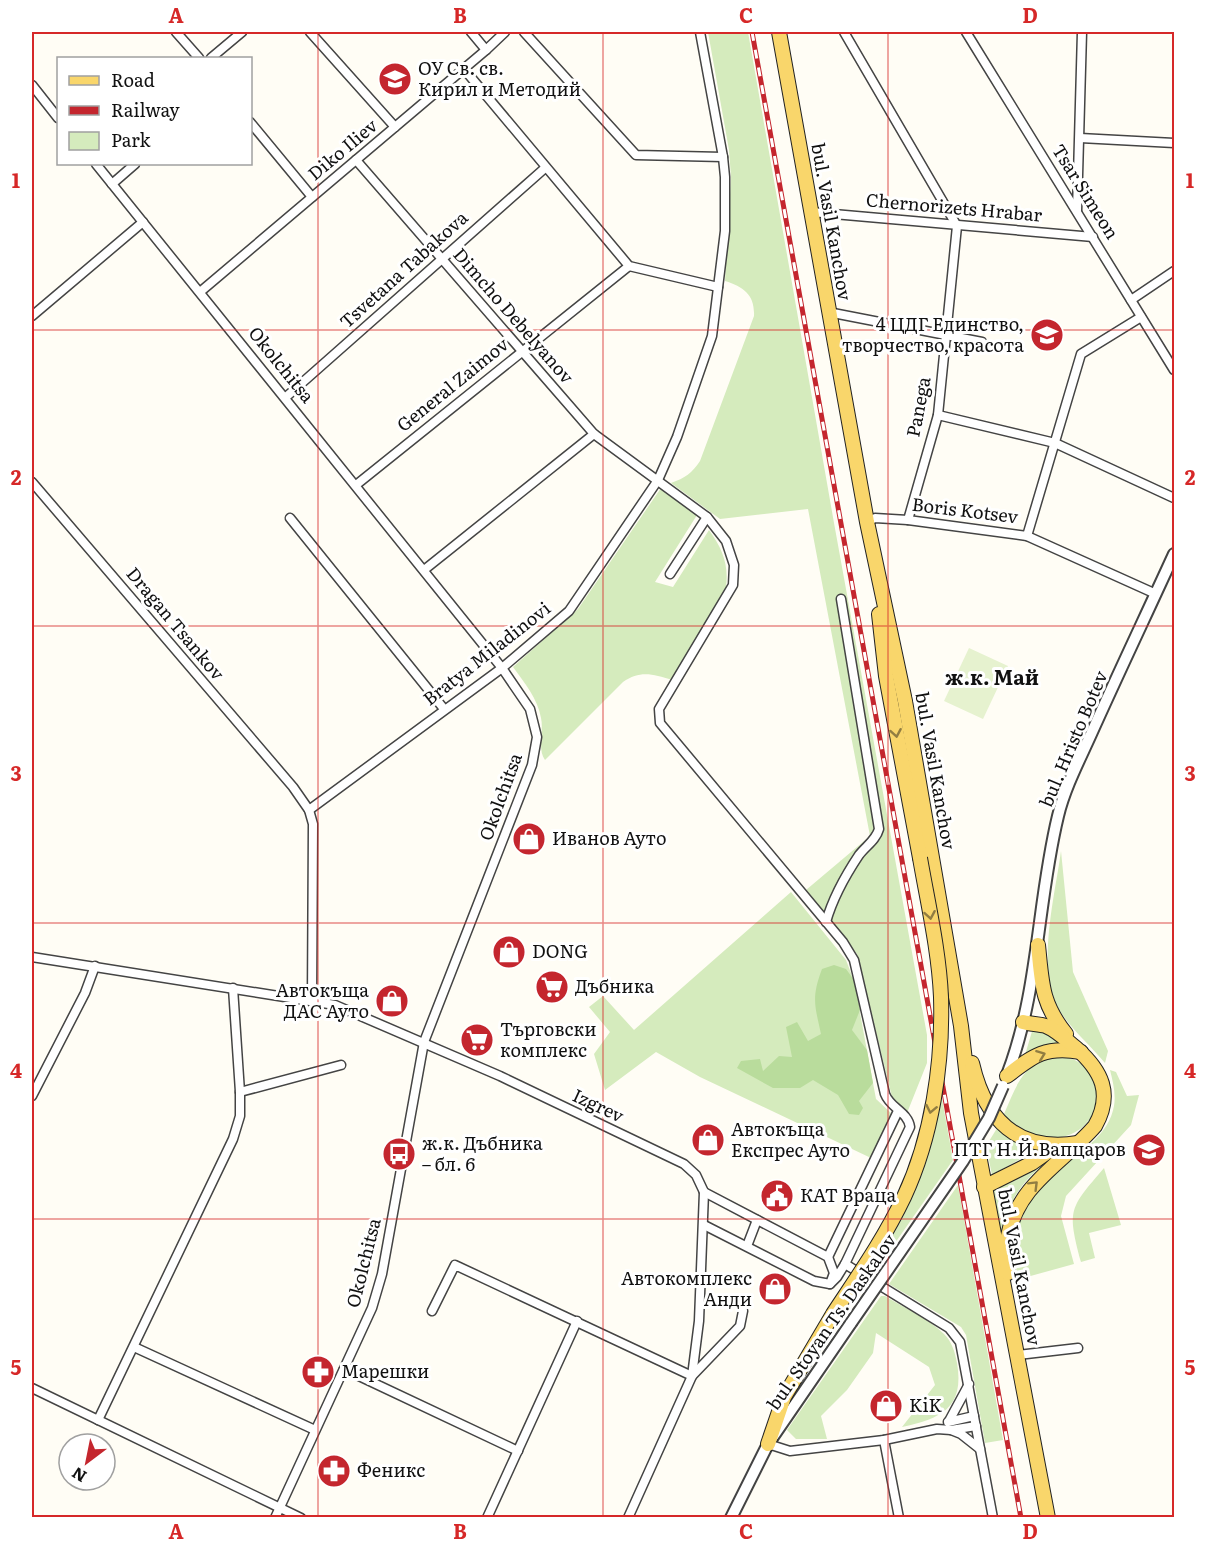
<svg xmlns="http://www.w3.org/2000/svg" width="1206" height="1549" font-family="Literata,serif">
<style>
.green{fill:#d5ebbd}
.forest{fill:#b9dc9c}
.pitch{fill:#e6f2cf}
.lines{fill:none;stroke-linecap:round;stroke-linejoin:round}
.minor-casing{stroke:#444;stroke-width:11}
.tertiary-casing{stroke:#444;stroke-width:14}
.primary-casing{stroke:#222;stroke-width:16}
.minor{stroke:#fff;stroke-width:8}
.tertiary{stroke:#fff;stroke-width:10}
.primary{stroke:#f9d66b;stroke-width:14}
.rail-casing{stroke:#c4262e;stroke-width:5}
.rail{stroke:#fff;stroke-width:3;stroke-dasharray:9;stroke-linecap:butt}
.tertiary-bridge-casing{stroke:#444;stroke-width:14;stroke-linecap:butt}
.primary-bridge-casing{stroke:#222;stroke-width:16;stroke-linecap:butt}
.tertiary-bridge{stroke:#fff;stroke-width:10}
.primary-bridge{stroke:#f9d66b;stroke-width:14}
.oneway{stroke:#917d42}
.grid{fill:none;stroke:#d62828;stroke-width:1.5;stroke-opacity:0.55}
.labels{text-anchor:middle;stroke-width:6;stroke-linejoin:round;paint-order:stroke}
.poi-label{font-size:18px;fill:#111;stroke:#fff;text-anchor:start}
.street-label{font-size:18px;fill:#111;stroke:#fff}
.neighbourhood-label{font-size:20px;font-weight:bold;fill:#111;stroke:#fff}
.neatline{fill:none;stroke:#d62828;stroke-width:2}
.grid-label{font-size:20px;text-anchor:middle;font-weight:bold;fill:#d62828}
</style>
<rect width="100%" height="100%" fill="#fffdf5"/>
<g class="green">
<path d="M708 32H748L834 523 927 1035V1063L907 1113 892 1097 857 954 806 890 870 836 808 509 720 519 671 483C685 478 692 473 700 461L754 316C755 295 744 287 725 281L731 177 729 150Z"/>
<path d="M661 488 697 515 655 582 673 587 709 530C722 548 729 564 726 587L672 680C653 674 640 670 623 682L545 760C537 749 544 731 541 718 538 699 524 682 513 667L578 609Z"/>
<path d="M1061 851 1073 972 1108 1051 1105 1063C1091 1046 1071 1029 1060 1011 1035 971 1055 896 1061 851Z"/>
<path d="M791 892 846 960 854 981 876 1099 891 1113 871 1158 700 1077 656 1052 605 1090 594 1054 610 1032 589 1007 603 996 634 1030Z"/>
<path d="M1039 1027 1062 1044 1040 1046 1025 1055 1033 1028Z"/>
<path d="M1061 1055C1124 1070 1098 1151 1038 1136 1024 1133 1012 1126 1004 1114 1018 1082 1023 1062 1061 1055Z"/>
<path d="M1110 1070 1116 1072 1127 1096 1139 1095 1131 1125 1066 1196 1061 1216 1074 1264 1016 1280C1007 1227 1023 1196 1064 1164 1084 1149 1109 1134 1114 1106 1116 1094 1113 1082 1110 1070Z"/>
<path d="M941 1093 953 1160 872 1276 865 1272Z"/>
<path d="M999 1125 1038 1149 992 1175 986 1146Z"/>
<path d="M1057 1153C1016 1186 1003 1203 1004 1256L993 1189Z"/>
<path d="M1104 1168 1121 1225 1089 1233 1095 1258 1081 1262C1067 1209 1069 1209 1104 1168Z"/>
<path d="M958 1185 1003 1440 985 1443 966 1335 961 1327 889 1284Z"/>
<path d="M881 1296H885C903 1307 929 1319 944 1334 952 1342 955 1352 957 1363 965 1408 940 1419 902 1427L935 1385 929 1367 876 1333 873 1353 847 1390 821 1416 827 1439H796L787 1430Z"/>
</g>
<path class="forest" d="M834 965 846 969 854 980 860 1010 852 1030 867 1050 873 1083 859 1101 863 1108 859 1115 849 1114 838 1095 813 1080 800 1088H773L737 1068 741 1061 760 1059 763 1071 779 1056 792 1057 786 1027 797 1022 808 1041 821 1034C815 1006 811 998 822 969Z"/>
<path class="pitch" d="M969 648 1008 666 983 719 944 701Z"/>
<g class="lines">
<defs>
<g id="minor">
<path d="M176 32 199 58"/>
<path d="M310 32 395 127"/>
<path d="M471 32 486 50"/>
<path d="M524 32 636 155 723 157"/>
<path d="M844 32 957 226 938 415 908 520"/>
<path d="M966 32 1174 370"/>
<path d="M211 58 242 32"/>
<path d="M464 69 629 266 718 287"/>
<path d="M32 85 58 118"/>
<path d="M250 122 312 197"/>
<path d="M1080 138 1174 143"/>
<path d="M356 160 594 434 707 517 726 541 734 565 733 585 659 709 660 723 843 942 854 960 885 1094C890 1108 908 1112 910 1127L845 1264 949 1328 960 1342 993 1518"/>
<path d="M96 164 502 668 530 709 537 737 532 765 424 1042 382 1274 372 1308 275 1518"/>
<path d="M112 184 135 164"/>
<path d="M1077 211 1082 32"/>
<path d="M811 212 1093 237"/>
<path d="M200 292 486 50 505 32"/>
<path d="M1131 300 1174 271"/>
<path d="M829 310 833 313 982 342"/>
<path d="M32 316 143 222"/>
<path d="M286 397 545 168"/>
<path d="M938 415 1055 443 1174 498"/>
<path d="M32 482 293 787 309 810 313 824 312 1000"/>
<path d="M356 485 629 266"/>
<path d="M290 518 444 709"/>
<path d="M867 522 875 518 908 520 1027 536 1156 594"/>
<path d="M1027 536 1081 354 1141 317"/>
<path d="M424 570 594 434"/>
<path d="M670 574 707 517"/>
<path d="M309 810 502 668 569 611 658 480 677 437 712 336 725 231V177L723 157 700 32"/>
<path d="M826 922C833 897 845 876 859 855 866 846 876 840 879 829L841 599"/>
<path d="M32 957 335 1005 500 1076 684 1164 696 1175 704 1192 828 1257 834 1273 830 1284"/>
<path d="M240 1092 341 1065"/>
<path d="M32 1096 85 993 95 966"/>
<path d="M704 1225 814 1281 830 1284 837 1277 845 1264"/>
<path d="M747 1246 757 1220"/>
<path d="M828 1257 898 1111"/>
<path d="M432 1311 455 1265 692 1376 740 1326 743 1311"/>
<path d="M134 1347 315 1430"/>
<path d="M1018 1355 1078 1348"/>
<path d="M344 1369 518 1451"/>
<path d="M32 1388 301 1518"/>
<path d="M98 1420 233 1139 240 1116V1092L233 988"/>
<path d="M949 1421 969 1384"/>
<path d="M948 1422 974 1416"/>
<path d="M951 1430 961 1434 980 1449"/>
<path d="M884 1440 899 1518"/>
<path d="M768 1444 790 1451 884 1440 937 1429 951 1430 976 1426"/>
<path d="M487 1518 577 1321"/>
<path d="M628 1518 692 1376 699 1321 704 1192"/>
</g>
<g id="tertiary">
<path d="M1007 1075C1039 992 1037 902 1058 816 1065 787 1080 759 1092 732 1119 672 1147 613 1174 554"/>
<path d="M731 1518 768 1444 851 1323"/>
</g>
<g id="primary">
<path d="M779 32 867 522 905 701 961 1026 971 1113 1048 1518"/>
<path d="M879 614 886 676 920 858"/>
<path d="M1038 945C1042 983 1041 1003 1066 1034"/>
<path d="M972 1063C985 1120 1018 1153 1078 1143"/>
<path d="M1007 1076C1034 1055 1045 1046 1081 1052"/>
<path d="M984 1187 1032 1163 1056 1146"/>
<path d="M1008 1273C1008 1261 1006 1248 1008 1236 1018 1184 1063 1163 1095 1126 1113 1094 1102 1071 1076 1048 1066 1040 1058 1031 1046 1026 1039 1024 1030 1024 1023 1022"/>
<path d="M768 1444 784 1397 833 1314"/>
</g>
</defs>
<use href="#minor" class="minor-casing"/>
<use href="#tertiary" class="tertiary-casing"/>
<use href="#primary" class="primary-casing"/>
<use href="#minor" class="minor"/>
<use href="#tertiary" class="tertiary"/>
<use href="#primary" class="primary"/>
<defs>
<path id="rail" d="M752 32 1021 1518"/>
</defs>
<use href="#rail" class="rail-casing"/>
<use href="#rail" class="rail"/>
<defs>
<path id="tertiary-bridge" d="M851 1323 963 1161 989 1118 1003 1086"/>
<path id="primary-bridge" d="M833 1314C858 1276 884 1239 904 1197 932 1137 943 1064 941 997 939 951 928 904 920 858"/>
</defs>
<use href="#tertiary-bridge" class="tertiary-bridge-casing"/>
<use href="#primary-bridge" class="primary-bridge-casing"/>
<use href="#tertiary-bridge" class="tertiary-bridge"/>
<use href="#primary-bridge" class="primary-bridge"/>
</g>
<defs><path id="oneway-chevron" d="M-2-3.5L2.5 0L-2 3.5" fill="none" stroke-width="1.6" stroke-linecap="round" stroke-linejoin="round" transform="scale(1.5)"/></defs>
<g class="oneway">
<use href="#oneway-chevron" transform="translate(896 733) rotate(80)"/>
<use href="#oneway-chevron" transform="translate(930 915) rotate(80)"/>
<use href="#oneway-chevron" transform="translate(1041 1055) rotate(-21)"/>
<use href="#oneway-chevron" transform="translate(931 1109) rotate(102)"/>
<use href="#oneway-chevron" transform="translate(1034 1185) rotate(-45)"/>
</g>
<path class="grid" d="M318 32V1518M603 32V1518M888 32V1518M32 330H1174M32 626H1174M32 923H1174M32 1219H1174"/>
<defs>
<symbol id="school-disc" viewBox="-11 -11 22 22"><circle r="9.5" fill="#c4262e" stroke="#fff"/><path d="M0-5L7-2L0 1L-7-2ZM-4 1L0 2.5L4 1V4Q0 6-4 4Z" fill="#fff"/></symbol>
<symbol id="shop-disc" viewBox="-11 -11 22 22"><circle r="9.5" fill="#c4262e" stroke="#fff"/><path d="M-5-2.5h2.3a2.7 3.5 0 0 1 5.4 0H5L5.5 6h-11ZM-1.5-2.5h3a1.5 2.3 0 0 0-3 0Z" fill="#fff"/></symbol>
<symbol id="supermarket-disc" viewBox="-11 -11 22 22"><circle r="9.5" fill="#c4262e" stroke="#fff"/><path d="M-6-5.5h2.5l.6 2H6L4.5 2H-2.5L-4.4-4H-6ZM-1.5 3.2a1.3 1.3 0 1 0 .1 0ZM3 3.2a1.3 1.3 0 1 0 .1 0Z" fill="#fff"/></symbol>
<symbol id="bus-disc" viewBox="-11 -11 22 22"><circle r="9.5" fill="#c4262e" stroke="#fff"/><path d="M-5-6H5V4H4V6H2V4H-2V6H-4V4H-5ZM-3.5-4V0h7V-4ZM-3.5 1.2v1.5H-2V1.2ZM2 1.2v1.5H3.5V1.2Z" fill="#fff"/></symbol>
<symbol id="civic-disc" viewBox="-11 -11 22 22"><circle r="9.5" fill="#c4262e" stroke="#fff"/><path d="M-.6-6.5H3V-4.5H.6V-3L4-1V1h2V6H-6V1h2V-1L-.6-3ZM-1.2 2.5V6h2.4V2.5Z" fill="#fff"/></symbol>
<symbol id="pharmacy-disc" viewBox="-11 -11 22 22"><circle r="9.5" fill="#c4262e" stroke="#fff"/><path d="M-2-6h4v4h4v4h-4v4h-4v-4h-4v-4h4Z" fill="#fff"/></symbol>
</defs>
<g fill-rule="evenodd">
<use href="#school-disc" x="376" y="60" width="38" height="38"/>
<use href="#school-disc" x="1028" y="316" width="38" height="38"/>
<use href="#shop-disc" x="510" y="820" width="38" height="38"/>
<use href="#shop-disc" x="490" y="933" width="38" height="38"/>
<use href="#supermarket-disc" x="533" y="968" width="38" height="38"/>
<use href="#shop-disc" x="373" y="982" width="38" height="38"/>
<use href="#supermarket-disc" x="458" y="1021" width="38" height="38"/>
<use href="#shop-disc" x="689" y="1121" width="38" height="38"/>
<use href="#school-disc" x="1130" y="1131" width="38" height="38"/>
<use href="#bus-disc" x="380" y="1135" width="38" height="38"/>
<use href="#civic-disc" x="758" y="1177" width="38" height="38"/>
<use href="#shop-disc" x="756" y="1270" width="38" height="38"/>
<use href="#pharmacy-disc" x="299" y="1353" width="38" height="38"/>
<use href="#shop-disc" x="867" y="1387" width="38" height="38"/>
<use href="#pharmacy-disc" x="315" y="1452" width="38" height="38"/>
</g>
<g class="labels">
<g class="poi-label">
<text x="418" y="75">ОУ Св. св.<tspan x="418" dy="21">Кирил и Методий</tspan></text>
<text x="1024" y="331" text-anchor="end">4 ЦДГ Единство,<tspan x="1024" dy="21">творчество, красота</tspan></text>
<text x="552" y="845">Иванов Ауто</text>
<text x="532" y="958">DONG</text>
<text x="575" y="993">Дъбника</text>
<text x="369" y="997" text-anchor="end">Автокъща<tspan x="369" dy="21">ДАС Ауто</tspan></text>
<text x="500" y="1036">Търговски<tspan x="500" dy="21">комплекс</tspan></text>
<text x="731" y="1136">Автокъща<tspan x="731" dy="21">Експрес Ауто</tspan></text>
<text x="422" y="1150">ж.к. Дъбника<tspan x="422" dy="21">– бл. 6</tspan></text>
<text x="1126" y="1156" text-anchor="end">ПТГ Н.Й.Вапцаров</text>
<text x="800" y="1202">КАТ Враца</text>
<text x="752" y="1285" text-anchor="end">Автокомплекс<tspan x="752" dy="21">Анди</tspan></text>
<text x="341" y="1378">Марешки</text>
<text x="909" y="1412">KiK</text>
<text x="357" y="1477">Феникс</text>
</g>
<g class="street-label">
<text transform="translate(343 150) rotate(-40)" y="6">Diko Iliev</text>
<text transform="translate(1085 192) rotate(58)" y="6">Tsar Simeon</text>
<text transform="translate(954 208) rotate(5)" y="6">Chernorizets Hrabar</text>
<text transform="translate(831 222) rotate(80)" y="6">bul. Vasil Kanchov</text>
<text transform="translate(404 270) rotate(-42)" y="6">Tsvetana Tabakova</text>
<text transform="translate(513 316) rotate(49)" y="6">Dimcho Debelyanov</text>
<text transform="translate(281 365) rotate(51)" y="6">Okolchitsa</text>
<text transform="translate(453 385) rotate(-39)" y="6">General Zaimov</text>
<text transform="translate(919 407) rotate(-79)" y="6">Panega</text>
<text transform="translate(965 511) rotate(7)" y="6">Boris Kotsev</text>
<text transform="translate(175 624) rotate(50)" y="6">Dragan Tsankov</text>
<text transform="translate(487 654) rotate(-38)" y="6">Bratya Miladinovi</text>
<text transform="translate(1074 739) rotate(-67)" y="6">bul. Hristo Botev</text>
<text transform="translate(935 771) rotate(80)" y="6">bul. Vasil Kanchov</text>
<text transform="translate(501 797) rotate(-70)" y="6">Okolchitsa</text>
<text transform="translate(598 1106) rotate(25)" y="6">Izgrev</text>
<text transform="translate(364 1263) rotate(-76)" y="6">Okolchitsa</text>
<text transform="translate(1019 1267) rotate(79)" y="6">bul. Vasil Kanchov</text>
<text transform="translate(832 1322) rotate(-55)" y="6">bul. Stoyan Ts. Daskalov</text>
</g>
<g class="neighbourhood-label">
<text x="992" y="685">ж.к. Май</text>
</g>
</g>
<rect width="1206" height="1549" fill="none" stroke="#ffffff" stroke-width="66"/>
<rect x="57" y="57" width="195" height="108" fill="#ffffff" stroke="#a0a0a0" stroke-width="1.5"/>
<rect x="69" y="76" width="30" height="9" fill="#f9d66b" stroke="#a0a0a0" stroke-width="1.5"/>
<text x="111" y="87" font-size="18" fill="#111111">Road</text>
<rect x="69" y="106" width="30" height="9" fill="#c4262e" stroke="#a0a0a0" stroke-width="1.5"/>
<text x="111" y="117" font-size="18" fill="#111111">Railway</text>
<rect x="69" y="132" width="30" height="18" fill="#d5ebbd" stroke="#a0a0a0" stroke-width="1.5"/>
<text x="111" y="147" font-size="18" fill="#111111">Park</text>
<g transform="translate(87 1462) rotate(212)"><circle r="28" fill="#ffffff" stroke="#a0a0a0" stroke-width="1.5"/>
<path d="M0-4.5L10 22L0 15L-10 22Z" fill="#c4262e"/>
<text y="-9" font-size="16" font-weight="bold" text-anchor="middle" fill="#111111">N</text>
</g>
<rect x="33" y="33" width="1140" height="1483" class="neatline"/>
<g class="grid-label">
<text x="176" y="23">A</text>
<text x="460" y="23">B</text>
<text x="746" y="23">C</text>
<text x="1030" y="23">D</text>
<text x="16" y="188">1</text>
<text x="1190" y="188">1</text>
<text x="16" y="485">2</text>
<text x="1190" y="485">2</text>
<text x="16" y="781">3</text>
<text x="1190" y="781">3</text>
<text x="16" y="1078">4</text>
<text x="1190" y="1078">4</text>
<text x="16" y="1375">5</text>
<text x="1190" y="1375">5</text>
<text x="176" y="1539">A</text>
<text x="460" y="1539">B</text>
<text x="746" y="1539">C</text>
<text x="1030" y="1539">D</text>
</g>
</svg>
